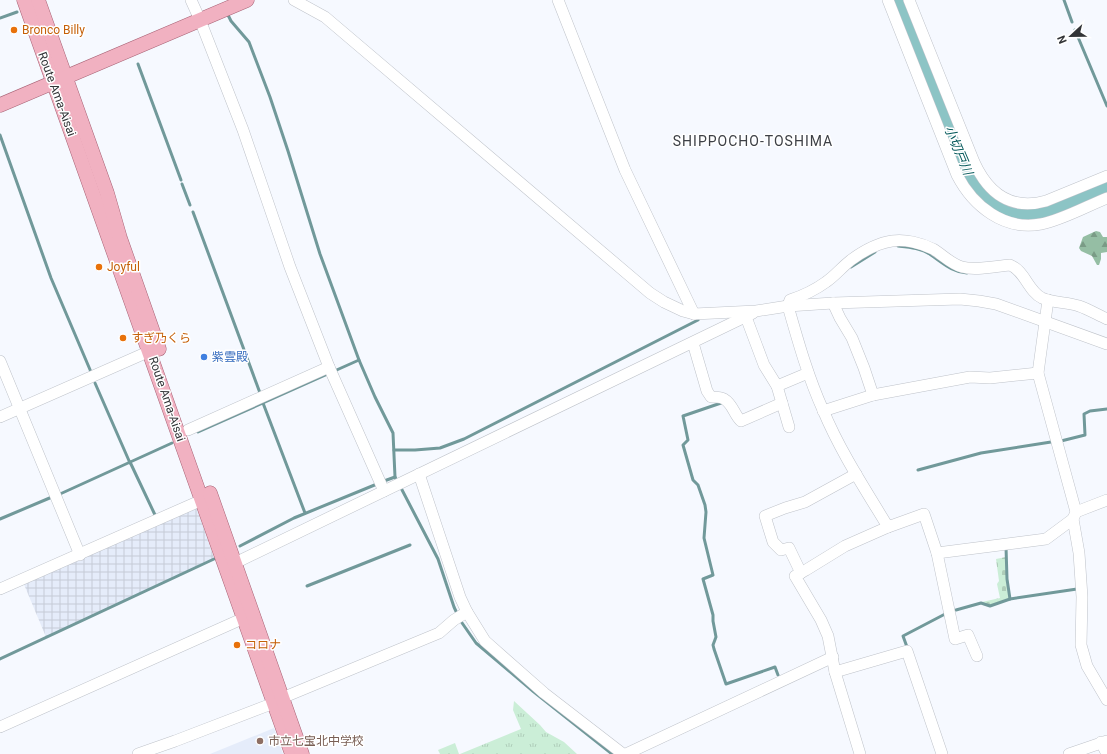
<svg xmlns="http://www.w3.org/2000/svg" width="1107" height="754" font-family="Roboto,'Noto Sans JP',sans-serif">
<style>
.built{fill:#e5ecfa}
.industrial{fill:url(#industrial-grid)}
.grass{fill:url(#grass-tufts)}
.forest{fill:url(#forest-firs)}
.cemetery{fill:url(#cemetery-stones)}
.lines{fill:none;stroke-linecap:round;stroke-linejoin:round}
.stream{stroke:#71999a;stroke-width:3}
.river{stroke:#8cc4c5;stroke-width:17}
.minor-casing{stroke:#bfc3ca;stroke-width:12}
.major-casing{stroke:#a86376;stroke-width:15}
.minor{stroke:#fff;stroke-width:11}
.major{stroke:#f1b1c1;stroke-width:14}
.food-dot{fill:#e8710a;stroke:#fff;stroke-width:1.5}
.shop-dot{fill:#3f7fe0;stroke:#fff;stroke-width:1.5}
.education-dot{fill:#8d6e63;stroke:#fff;stroke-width:1.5}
.labels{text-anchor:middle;stroke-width:3;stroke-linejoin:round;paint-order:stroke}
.food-label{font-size:12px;fill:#c56008;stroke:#fff;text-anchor:start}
.street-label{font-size:12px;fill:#323437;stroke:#fff}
.shop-label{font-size:12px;fill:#366cbe;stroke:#fff;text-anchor:start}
.education-label{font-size:12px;fill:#785e54;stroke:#fff;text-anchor:start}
.water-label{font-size:13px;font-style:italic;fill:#075a5c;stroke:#fff}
.quarter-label{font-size:14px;letter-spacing:1px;fill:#3d4046;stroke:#fff}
</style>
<defs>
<pattern id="industrial-grid" width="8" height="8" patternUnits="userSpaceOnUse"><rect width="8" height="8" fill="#e5ecfa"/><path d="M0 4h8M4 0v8" fill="none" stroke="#c5cbd7"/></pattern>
<pattern id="grass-tufts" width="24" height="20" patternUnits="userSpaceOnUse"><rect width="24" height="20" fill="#cbeed7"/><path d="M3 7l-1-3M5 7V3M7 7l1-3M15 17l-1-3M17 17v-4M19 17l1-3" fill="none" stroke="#afcdb9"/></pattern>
<pattern id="forest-firs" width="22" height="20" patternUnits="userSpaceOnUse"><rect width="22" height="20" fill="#95bea4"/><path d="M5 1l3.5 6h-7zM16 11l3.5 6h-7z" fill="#7a9b86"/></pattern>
<pattern id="cemetery-stones" width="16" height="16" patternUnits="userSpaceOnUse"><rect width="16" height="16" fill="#cbeed7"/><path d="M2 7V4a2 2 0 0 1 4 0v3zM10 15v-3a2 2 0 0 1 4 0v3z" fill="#afcdb9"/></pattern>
</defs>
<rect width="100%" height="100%" fill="#f6f9ff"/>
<path class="built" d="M274 728 283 754H210Z"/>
<path class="industrial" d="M191 507 197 509 214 558 46 637 23 582Z"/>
<g class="grass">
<path d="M514 701 540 725 546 732 564 742 577 754H460L521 729 513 710Z"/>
<path d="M455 743 459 754H440L438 750Z"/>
</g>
<path class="forest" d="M1096 231 1100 232 1103 237H1107V252L1101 253V259L1099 265H1097L1092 256 1081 251 1079 248 1083 237Z"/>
<path class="cemetery" d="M1006 557V579L1009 599 990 605 982 603V602L1000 598 997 584 999 581 996 559Z"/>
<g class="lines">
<g class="stream">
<path d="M1064 0 1072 22"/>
<path d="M227 13 231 21 249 42 270 97 288 151 320 254 359 360 375 397 393 433 395 477 397 481"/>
<path d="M0 18 17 12"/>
<path d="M1075 30 1107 106"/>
<path d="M138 64 181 180"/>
<path d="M0 135 51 278 91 372"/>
<path d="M182 184 190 205"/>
<path d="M193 212 260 393"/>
<path d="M898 246C908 247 922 248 931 255 943 263 952 272 967 273"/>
<path d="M851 267 875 252"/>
<path d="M95 383 130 463"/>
<path d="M263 403 305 513"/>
<path d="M721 403 683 416 688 440 683 445 693 480 698 485 705 505 706 512 704 538 713 575 703 579 713 615V621L716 637 713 645 714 649 726 684 775 667 778 675"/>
<path d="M198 432 359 360"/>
<path d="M1061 441 1085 435 1084 414 1090 411 1107 409"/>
<path d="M394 450H415L440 448 464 439 698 320"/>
<path d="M130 462 156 517"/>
<path d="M918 470 981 453 1051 442"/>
<path d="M384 481 395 477"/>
<path d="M400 486 438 559 454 607 460 620 476 643 534 692 612 754"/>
<path d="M60 494 172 443"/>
<path d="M0 519 52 497"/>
<path d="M240 546 294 518 377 484"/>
<path d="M1006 547 1007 579 1010 599"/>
<path d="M307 586 410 545"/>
<path d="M956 610 981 603 990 606 1010 599 1077 589"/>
<path d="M906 647H907L903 636 947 613"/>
<path d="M0 659 214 559"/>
</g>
<path class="river" d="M899 0 966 170 974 184 992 203 1002 209 1026 214H1037L1107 186"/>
<defs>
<g id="minor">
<path d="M191 0 200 20 243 130 290 267 329 367 384 491"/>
<path d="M294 0 325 17 650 293 664 302 683 311 694 314 756 311 788 306 833 303 960 299 979 301 996 304 1107 344"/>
<path d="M558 0 625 170 694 314"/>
<path d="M888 0 957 175C973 206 1004 231 1041 224 1062 220 1087 206 1107 198"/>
<path d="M909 0 974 162C988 193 1011 211 1046 201L1107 176"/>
<path d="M1048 300 1038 373 1076 512 1073 519 1079 553 1082 597 1081 645 1087 666 1107 700"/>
<path d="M833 303 840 318 852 338 864 368 873 395"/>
<path d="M746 317 764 365 777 386 789 427"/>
<path d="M693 343 707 391 711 397C715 397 721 397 724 399 733 404 734 415 741 421L782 403"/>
<path d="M0 361 80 555"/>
<path d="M777 386 808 373"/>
<path d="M823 411 873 395 970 377 990 378 1038 373"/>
<path d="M0 417 150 351"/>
<path d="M188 430 329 367"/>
<path d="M419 474 460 597 467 612 485 641 544 693 623 754"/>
<path d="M1076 512 1107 500"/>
<path d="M1073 519 1046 539 937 553 924 514 888 527C865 489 840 451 823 410 808 377 798 341 788 306L790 300C802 296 815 290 826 282 835 276 842 267 851 260 862 252 878 243 892 241 905 239 921 243 933 249 943 255 951 264 962 267 975 271 996 266 1010 265 1025 271 1028 291 1042 298 1053 303 1067 302 1079 306 1088 309 1098 315 1107 319"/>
<path d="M888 527 845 546 806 570 795 576 821 620 828 636 835 672 907 651 942 754"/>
<path d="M937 553 955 639 968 635 977 656"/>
<path d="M235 563 753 313"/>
<path d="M801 573 789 548 781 550 773 542 765 516 785 508 805 502 856 474"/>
<path d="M0 589 202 500"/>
<path d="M835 672 860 754"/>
<path d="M282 698 439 633 454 620 467 612"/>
<path d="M0 727 244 618"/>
<path d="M1101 742 1107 754"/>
<path d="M138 754 175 741 274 703"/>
<path d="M626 754 833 657"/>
<path d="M1069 754 1107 741"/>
</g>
<g id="major">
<path d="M24 0 292 754"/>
<path d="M38 0 107 193 120 238 159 349"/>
<path d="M0 105 247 0"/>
<path d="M210 493 302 754"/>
</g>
</defs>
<use href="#minor" class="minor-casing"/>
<use href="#major" class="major-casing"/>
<use href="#minor" class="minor"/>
<use href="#major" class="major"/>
</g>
<g class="food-dot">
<circle cx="14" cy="30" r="4"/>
<circle cx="99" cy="267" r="4"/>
<circle cx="123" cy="338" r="4"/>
<circle cx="237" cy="645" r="4"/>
</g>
<circle class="shop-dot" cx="204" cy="357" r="4"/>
<circle class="education-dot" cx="260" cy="741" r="4"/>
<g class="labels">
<g class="food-label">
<text x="22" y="34">Bronco Billy</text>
<text x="107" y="271">Joyful</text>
<text x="131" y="342">すぎ乃くら</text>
<text x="245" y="649">コロナ</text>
</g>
<g class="street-label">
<text transform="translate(57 94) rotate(70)" y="4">Route Ama-Aisai</text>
<text transform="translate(167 399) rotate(71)" y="4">Route Ama-Aisai</text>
</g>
<g class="shop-label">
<text x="212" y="361">紫雲殿</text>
</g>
<g class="education-label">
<text x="268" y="745">市立七宝北中学校</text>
</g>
<g class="water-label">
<text transform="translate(959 150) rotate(67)" y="5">小切戸川</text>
</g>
<g class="quarter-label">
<text x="753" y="146">SHIPPOCHO-TOSHIMA</text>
</g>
</g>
<g transform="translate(1071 36) rotate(248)" stroke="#ffffff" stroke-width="3" paint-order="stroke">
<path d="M0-3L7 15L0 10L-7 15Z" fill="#323437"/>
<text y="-6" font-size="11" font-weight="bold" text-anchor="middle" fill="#323437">N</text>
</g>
</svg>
